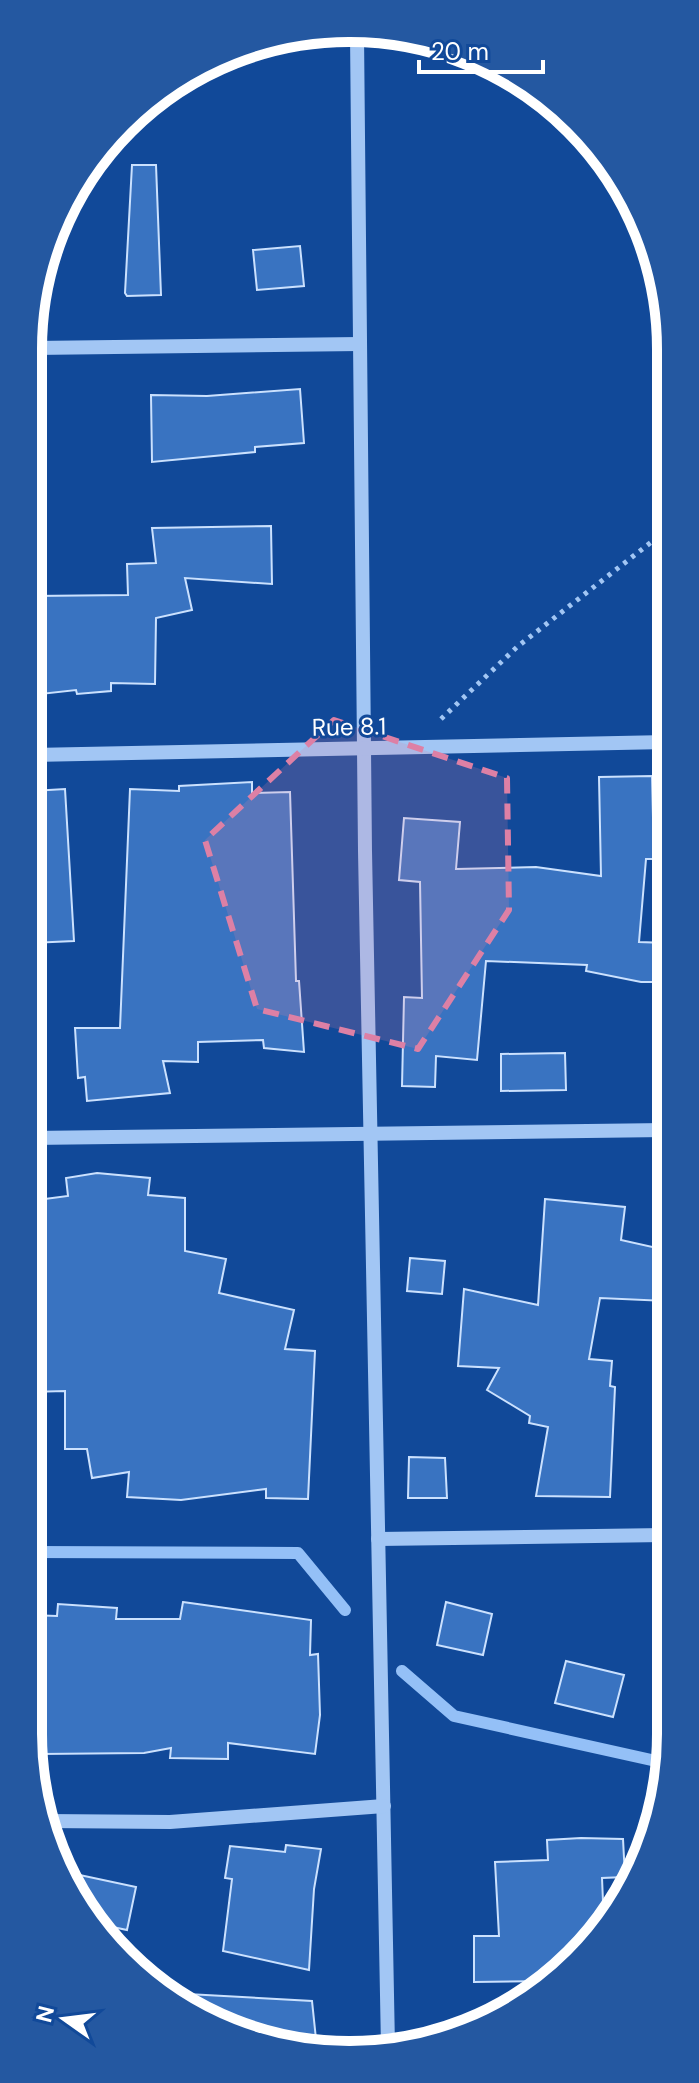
<svg xmlns="http://www.w3.org/2000/svg" width="699" height="2083" font-family="'DM Sans',sans-serif">
<style>
.lines{fill:none;stroke-linecap:round;stroke-linejoin:round}
.stream{stroke:#94c0f7;stroke-width:12}
.building{fill:#3973c1;stroke:#cbe1fe;stroke-width:2}
.path{stroke:#a2c6f4;stroke-width:5;stroke-dasharray:4 6;stroke-linecap:butt}
.minor{stroke:#a2c6f4;stroke-width:14}
.marked{fill:#dd80a5;fill-opacity:0.2;stroke:#dd80a5;stroke-width:6;stroke-dasharray:16 10;stroke-linejoin:round}
.labels{text-anchor:middle;stroke-width:6;stroke-linejoin:round;paint-order:stroke}
.street-label{font-size:24px;fill:#fff;stroke:#114999}
.rim{fill:none;stroke:#fff;stroke-width:10}
</style>
<rect width="100%" height="100%" fill="#114999"/>
<g class="lines">
<g class="stream">
<path d="M29 1552 298 1553 345 1610"/>
<path d="M402 1671 454 1716 665 1763"/>
</g>
</g>
<g class="building">
<path d="M132 165H156L161 295 127 296 125 293Z"/>
<path d="M300 246 304 286 257 290 253 250Z"/>
<path d="M300 389 304 443 255 447V452L152 462 151 395 207 396Z"/>
<path d="M271 526 272 584 185 578 192 610 156 618 155 684 111 683V691L77 694 76 690 32 695 33 596 128 595 127 564 156 563 152 528Z"/>
<path d="M652 776 654 859H646L639 942 667 943V982H641L586 971 587 965 486 961 477 1060 436 1056 435 1087 402 1086 404 997 422 998 420 882 399 880 404 818 460 822 456 869 536 867 601 876 599 777Z"/>
<path d="M252 782V793L290 792 296 981H299L304 1052 264 1048 263 1040 198 1042V1062L163 1061 170 1093 87 1101 85 1077 78 1078 75 1028H120L130 789 179 791V786Z"/>
<path d="M65 789 74 941 31 943 32 791Z"/>
<path d="M565 1053 566 1090 501 1091V1054Z"/>
<path d="M97 1173 150 1178 148 1195 185 1198V1251L226 1259 219 1293 294 1310 285 1349 315 1351 308 1499 266 1498V1489L181 1500 127 1497 129 1472 92 1478 87 1449H65V1391L29 1392 30 1201 68 1196 66 1178Z"/>
<path d="M545 1199 625 1207 621 1240 666 1250V1301L600 1298 589 1359 612 1361 610 1386 615 1387 610 1497 536 1496 548 1427 529 1423 530 1416 487 1390 499 1368 458 1366 464 1289 538 1305Z"/>
<path d="M410 1258 445 1261 442 1294 407 1291Z"/>
<path d="M409 1457 445 1458 447 1498H408Z"/>
<path d="M183 1602 311 1620 310 1655 318 1654 320 1715 315 1754 228 1743V1759L170 1758 171 1748 144 1753 40 1754V1719L28 1716 29 1615 57 1616 58 1604 117 1608 116 1619H180Z"/>
<path d="M446 1602 492 1614 483 1655 437 1645Z"/>
<path d="M566 1661 624 1675 613 1717 555 1703Z"/>
<path d="M581 1838 623 1839 625 1877 602 1878 604 1925 548 1981 474 1982V1936H499L495 1862 548 1860 547 1840Z"/>
<path d="M286 1845 321 1849 314 1889 309 1970 223 1951 232 1879 225 1878 230 1846 285 1852Z"/>
<path d="M61 1871 136 1887 127 1930 94 1923Z"/>
<path d="M169 1993 312 2001 316 2039 277 2043 207 2022Z"/>
</g>
<g class="lines">
<path class="path" d="M441 719 517 647 668 529"/>
<g class="minor">
<path d="M357 34 365 851 388 2047"/>
<path d="M34 348 360 344"/>
<path d="M32 755 667 742"/>
<path d="M31 1138 666 1130"/>
<path d="M378 1539 665 1535"/>
<path d="M45 1821 170 1822 384 1806"/>
</g>
</g>
<path class="marked" d="M334 720 507 778 509 910 418 1049 257 1009 205 840Z"/>
<g class="labels">
<g class="street-label">
<text transform="translate(349 727) rotate(-1)" y="8">Rue 8.1</text>
</g>
</g>
<path d="M0 0H699V2083H0ZM349 42H350A307 307 0 0 1 657 349V1734A307 307 0 0 1 350 2041H349A307 307 0 0 1 42 1734V349A307 307 0 0 1 349 42Z" fill="#2458a1" fill-rule="evenodd"/>
<path class="rim" d="M349 42H350A307 307 0 0 1 657 349V1734A307 307 0 0 1 350 2041H349A307 307 0 0 1 42 1734V349A307 307 0 0 1 349 42Z"/>
<g transform="translate(64 2019) rotate(284)" stroke="#114999" stroke-width="6" paint-order="stroke">
<path d="M0-6L14 30L0 20L-14 30Z" fill="#ffffff"/>
<text y="-12" font-size="22" font-weight="bold" text-anchor="middle" fill="#ffffff">N</text>
</g>
<path d="M419 60v12h124v-12" fill="none" stroke="#ffffff" stroke-width="4"/>
<text x="431" y="60" font-size="24" fill="#ffffff" stroke="#114999" stroke-width="6" paint-order="stroke">20 m</text>
</svg>
